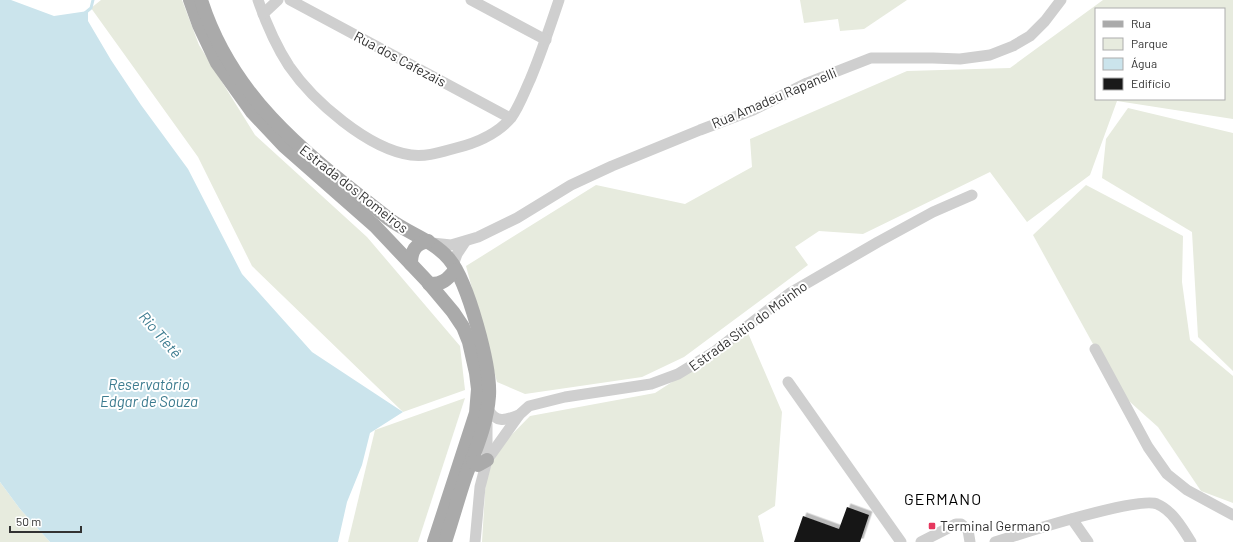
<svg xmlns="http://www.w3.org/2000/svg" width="1233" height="542" font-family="Barlow,sans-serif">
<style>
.green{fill:#e7ebde;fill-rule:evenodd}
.water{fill:#cbe4ec}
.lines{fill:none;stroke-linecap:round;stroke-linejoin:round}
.stream{stroke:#cbe4ec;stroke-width:3}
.building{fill:#191919;filter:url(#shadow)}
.minor{stroke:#cfcfcf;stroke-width:11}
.major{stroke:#aaa;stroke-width:14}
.poi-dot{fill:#e6375e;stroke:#fff;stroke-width:1.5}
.labels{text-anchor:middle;stroke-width:4;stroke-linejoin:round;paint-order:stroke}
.street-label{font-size:14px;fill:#323232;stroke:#fff}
.poi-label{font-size:14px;fill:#323232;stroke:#fff;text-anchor:start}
.water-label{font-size:15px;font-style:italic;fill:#3c7b8f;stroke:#fff}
.quarter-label{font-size:16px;letter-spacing:1px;fill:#000;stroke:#fff}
</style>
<defs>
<filter id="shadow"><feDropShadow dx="3.5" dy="-3.5" stdDeviation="0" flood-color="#0004"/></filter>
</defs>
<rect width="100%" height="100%" fill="#fff"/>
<g class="green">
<path d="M101 0H182L199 45 255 135 367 237 460 346 465 390 403 412 252 266 198 157 91 8Z"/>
<path d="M800 0H907L864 29 840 31 838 19 804 23Z"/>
<path d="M1103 0H1233V119L1117 101 1090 175 1027 222 990 172 863 234 819 231 795 247 808 265 684 357 642 377 525 394 497 382 466 266 596 185 685 204 752 167 750 139 907 71 1010 68ZM1096 9H1224V99H1096Z"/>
<path d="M1128 108 1233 133V371L1198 337 1192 232 1102 178 1106 139Z"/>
<path d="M1086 185 1183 236 1182 282 1190 340 1233 376V503L1201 491 1158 427 1120 393 1033 235Z"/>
<path d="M748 333 782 412 775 506 758 516 764 542H482L487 460 530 416 655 393Z"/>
<path d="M465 398 418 542H348L375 430Z"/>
<path d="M0 482 20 509 50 542H0Z"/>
</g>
<path class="water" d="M0 0H11L54 16 88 11V21L111 60 141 105 188 169 242 274 312 352 403 412 370 433 362 465 347 502 338 542H50L20 509 0 482Z"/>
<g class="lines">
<path class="stream" d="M85 13 91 8 93 0"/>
</g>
<path class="building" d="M847 507 869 515 860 542H794L803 516 839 529Z"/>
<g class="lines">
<g class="minor">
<path d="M258 0C266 23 276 46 289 66 313 101 368 149 411 155 427 157 441 152 456 148 476 143 497 134 511 118 519 107 524 93 530 80 541 54 550 27 559 0"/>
<path d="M290 0 510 118"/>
<path d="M471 0 546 40"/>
<path d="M263 14 278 0"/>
<path d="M432 243 451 245 478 237 517 218 571 185 612 166 700 130 753 110 807 83 871 58H933L960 59 990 55 1013 46 1030 36 1045 21 1061 0"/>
<path d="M453 265 457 254 465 242"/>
<path d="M1095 349 1148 447 1167 474 1187 490 1233 515"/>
<path d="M788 382 901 542"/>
<path d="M488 409C496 424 506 420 519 415"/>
<path d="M487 460 519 415 529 406 565 397 651 384 678 374 714 352 790 293 878 242 933 212 972 195"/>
<path d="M1072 519 1088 542"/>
<path d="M475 542 480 487 487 460V424"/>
<path d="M921 542 956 524H961L968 530 970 542"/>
<path d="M995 542C1020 534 1139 496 1157 504 1172 510 1183 529 1191 542"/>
</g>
<g class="major">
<path d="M190 0 199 25 217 63 252 112 284 146 375 226 427 281 453 312 463 327 469 342 476 373 478 389 476 413 434 542"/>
<path d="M201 0C233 101 309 156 389 219 409 234 433 240 449 259 468 282 491 366 489 396 487 425 475 451 465 478 458 499 452 521 445 542"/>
<path d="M411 264C411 251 415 244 428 241"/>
<path d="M429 284C442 285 448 279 455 270"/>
<path d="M473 462 478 465 487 460"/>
</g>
</g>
<rect class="poi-dot" x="928" y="522" width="8" height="8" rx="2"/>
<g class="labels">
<g class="street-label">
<text transform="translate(400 59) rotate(28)" y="5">Rua dos Cafezais</text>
<text transform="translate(774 98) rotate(-23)" y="5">Rua Amadeu Rapanelli</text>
<text transform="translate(354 189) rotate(38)" y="5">Estrada dos Romeiros</text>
<text transform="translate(748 326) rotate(-36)" y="5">Estrada Sítio do Moinho</text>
</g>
<g class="poi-label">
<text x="940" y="531">Terminal Germano</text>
</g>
<g class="water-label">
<text transform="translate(160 335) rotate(49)" y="5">Rio Tietê</text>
<text x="149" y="390">Reservatório<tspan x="149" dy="17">Edgar de Souza</tspan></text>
</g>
<g class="quarter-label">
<text x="943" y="505">GERMANO</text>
</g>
</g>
<rect x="1095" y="8" width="130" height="92" fill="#ffffff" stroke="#adadad"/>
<rect x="1103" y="21" width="20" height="6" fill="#aaaaaa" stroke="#adadad"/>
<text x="1131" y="28" font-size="12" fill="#323232">Rua</text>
<rect x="1103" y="38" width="20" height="12" fill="#e7ebde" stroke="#adadad"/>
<text x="1131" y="48" font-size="12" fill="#323232">Parque</text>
<rect x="1103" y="58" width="20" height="12" fill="#cbe4ec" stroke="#adadad"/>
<text x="1131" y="68" font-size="12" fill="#323232">Água</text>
<rect x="1103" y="78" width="20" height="12" fill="#191919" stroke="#adadad"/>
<text x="1131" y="88" font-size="12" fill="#323232">Edifício</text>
<path d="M10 526v6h71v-6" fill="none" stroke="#323232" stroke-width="2"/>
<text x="16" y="526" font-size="12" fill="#323232" stroke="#ffffff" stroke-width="3" paint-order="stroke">50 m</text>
</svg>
